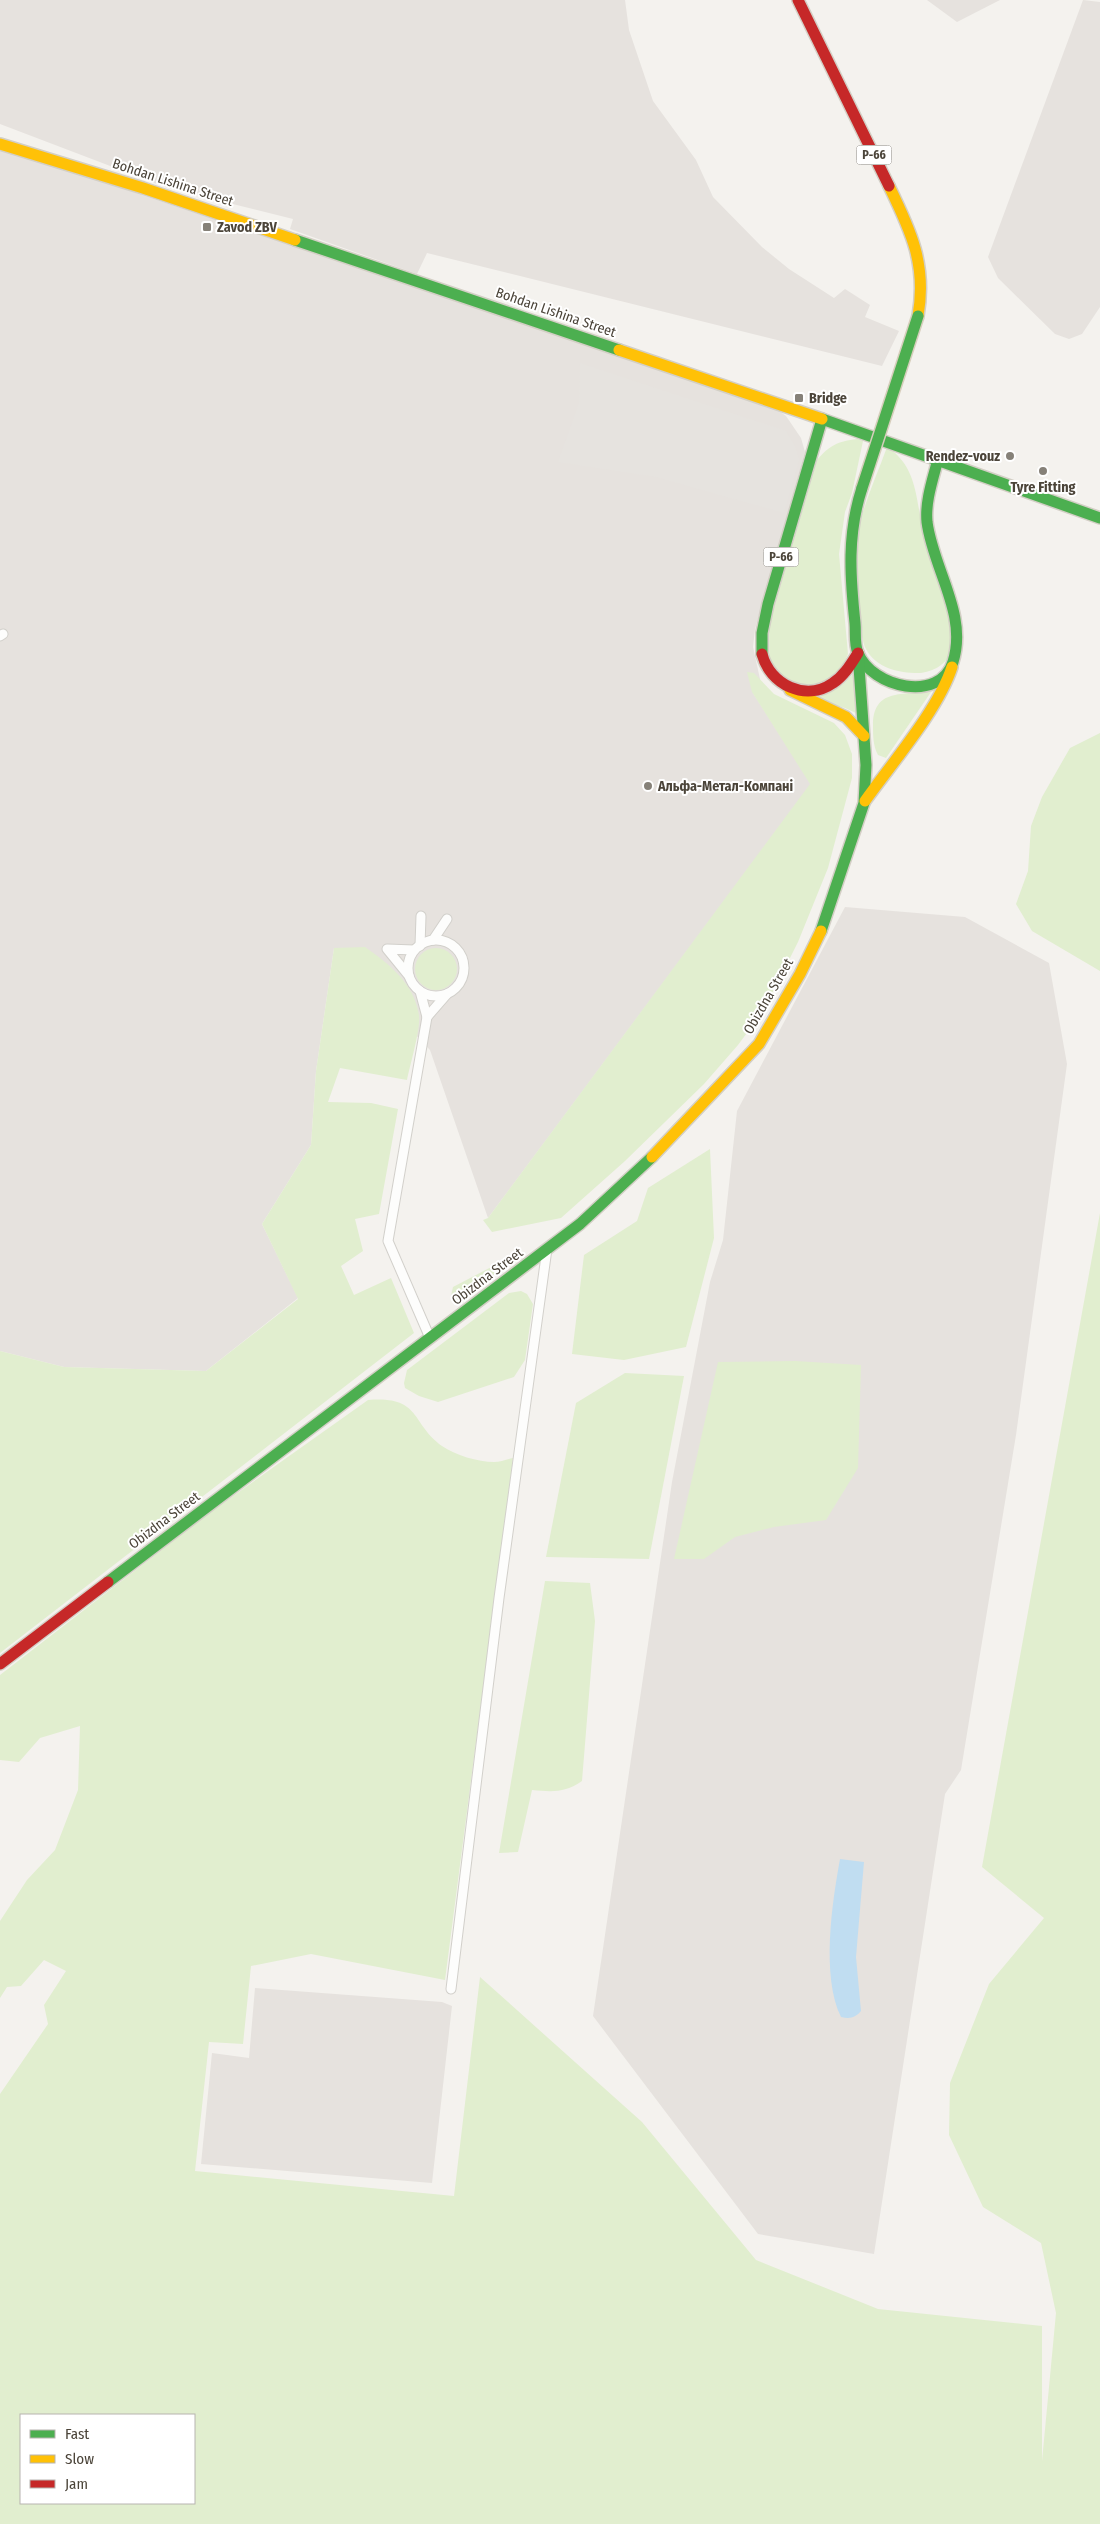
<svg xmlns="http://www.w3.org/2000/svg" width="1100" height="2524" font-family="'Fira Sans Condensed',sans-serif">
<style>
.industrial{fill:#e6e2de}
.green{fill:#e1eecf;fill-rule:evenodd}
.parking{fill:#e6e3df}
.water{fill:#c0ddf1}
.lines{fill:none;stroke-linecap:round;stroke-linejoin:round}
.street-casing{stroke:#d2d0cb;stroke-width:11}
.fast-casing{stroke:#d3cfc5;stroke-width:14}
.slow-casing{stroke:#d3cfc5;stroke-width:14}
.jam-casing{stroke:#d3cfc5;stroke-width:14}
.street{stroke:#fdfdfc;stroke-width:9}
.fast{stroke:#4caf50;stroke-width:11}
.slow{stroke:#ffc107;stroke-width:11}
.jam{stroke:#c62828;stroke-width:11}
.fast-bridge-casing{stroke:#d6cebb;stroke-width:14;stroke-linecap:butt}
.fast-bridge{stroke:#4caf50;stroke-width:11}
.poi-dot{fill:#868178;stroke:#fff;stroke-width:2}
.labels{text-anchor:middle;stroke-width:4;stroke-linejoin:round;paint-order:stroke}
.shield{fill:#fff;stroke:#817c74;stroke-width:1}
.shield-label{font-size:12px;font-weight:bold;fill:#4b4439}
.street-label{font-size:14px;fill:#4b4439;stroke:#fff}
.poi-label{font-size:14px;font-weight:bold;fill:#4b4439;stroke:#fff;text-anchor:start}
</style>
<rect width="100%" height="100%" fill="#f4f2ee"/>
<g class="industrial">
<path d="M0 0H625L629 30 653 101 696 160 713 197 762 247 789 269 834 298 845 289 870 305 865 317 899 331 882 366 427 253 417 274 290 229 293 219 168 188 0 124Z"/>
<path d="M927 0H1000L957 22Z"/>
<path d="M1083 0 1100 2V307L1082 334 1069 339 1055 334 998 278 988 257Z"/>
<path d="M0 147 778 410 786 416 801 438 805 452 755 629 753 647 760 679 761 694 753 693 811 784 488 1218 430 1050 334 948 316 1071 311 1145 262 1224 298 1298 206 1371 64 1367 0 1351Z"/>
<path d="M845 907 965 917 1049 963 1067 1064 1016 1435 961 1770 945 1794 874 2254 758 2234 593 2016 672 1482 710 1282 723 1240 737 1111Z"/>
<path d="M255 1988 442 2002 452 2006 432 2183 201 2164 212 2053 249 2058Z"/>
</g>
<g class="green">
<path d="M857 439 863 441 852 493 845 512 839 554 848 654C841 673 822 687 802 685 794 684 784 678 776 675L764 642 817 460C829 446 838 441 857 439Z"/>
<path d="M887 447C920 468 915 504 925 537 933 564 959 630 949 655 945 666 929 673 918 673 899 673 876 668 866 649 856 631 855 546 859 525 866 499 878 472 887 447Z"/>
<path d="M747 672 754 673 774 694 834 723 845 735 852 754V778L828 868 798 942 764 1010 738 1045 704 1084 625 1161 561 1218 492 1232 483 1220 488 1218 810 784 752 692Z"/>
<path d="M855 672 858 714 845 708 809 697 842 685Z"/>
<path d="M931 692 886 758 878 755C873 746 873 735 873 725 873 688 904 695 931 692Z"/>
<path d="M1100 733V971L1032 931 1016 904 1028 871 1031 826 1042 797 1070 748Z"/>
<path d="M365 947C389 964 414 983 419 1015 421 1028 410 1065 407 1080L340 1068 328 1102 371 1103 398 1109 379 1214 355 1219 363 1251 341 1266 354 1295 391 1278 414 1333 0 1653V1351L64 1367 206 1371 298 1299 262 1224 311 1145 316 1071 334 948Z"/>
<circle cx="436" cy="969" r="21"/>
<path d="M710 1149 714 1238 686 1347 624 1360 572 1354 584 1255 637 1221 648 1188Z"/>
<path d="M1100 1213V2524H0V2094L48 2024 44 2005 66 1971 44 1960 21 1986 7 1987 0 1998V1921L27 1880 55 1850 78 1790 80 1726 40 1738 19 1762 0 1760V1675L212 1511 368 1400C422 1396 410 1423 442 1446 455 1455 478 1462 494 1462 500 1462 507 1459 513 1458L445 1980 311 1954 251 1966 243 2044 209 2042 195 2171 454 2196 480 1977 642 2122 756 2260 878 2309 1042 2326V2461L1056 2313 1041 2243 983 2207 949 2135 950 2083 989 1984 1044 1918 982 1867ZM21 2415H194V2503H21Z"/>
<path d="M497 1264 501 1267 500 1271 463 1299 456 1300 451 1296 453 1287Z"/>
<path d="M521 1291 527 1294 533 1304 525 1360 514 1377 438 1402 419 1396 405 1388 404 1383 407 1370 509 1293Z"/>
<path d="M795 1361 861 1365 858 1468 826 1520 774 1527 735 1537 704 1559H674L718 1362Z"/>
<path d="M625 1373 684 1376 649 1559 546 1557 576 1403Z"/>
<path d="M545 1581 590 1583 595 1621 582 1781C565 1793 552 1792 532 1790L518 1852 499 1853Z"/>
</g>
<path class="parking" d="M580 363 786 431 795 446 799 460 784 513 656 477 558 462 579 403Z"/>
<path class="water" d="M840 1859 864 1862 856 1957 861 2011C855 2018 850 2019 841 2017 821 1976 832 1903 840 1859Z"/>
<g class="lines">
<defs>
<g id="street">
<path d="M0 636 3 634"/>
<path d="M433 940 447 919"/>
<circle cx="436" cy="968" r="28"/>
<path d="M420 946 421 916"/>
<path d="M409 976 387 949 414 950"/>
<path d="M420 991 427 1017 447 994"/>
<path d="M427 1017 388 1241 430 1338"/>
<path d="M451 1989 499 1598 547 1249"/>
</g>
<g id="fast">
<path d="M295 240 619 350"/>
<path d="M862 488C847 534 850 576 855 623 856 633 854 644 858 653 872 688 940 703 953 662 968 614 933 569 927 522 925 501 933 479 938 459"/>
<path d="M762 654V633L768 604 822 419 1100 518"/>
<path d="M821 931 864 803 866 765 858 653"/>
<path d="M108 1582 580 1224 652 1157"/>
</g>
<g id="slow">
<path d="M0 144 143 188 295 240"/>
<path d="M889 186C911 231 927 265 918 316"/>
<path d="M619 350 822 419"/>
<path d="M790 690 846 717 864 736"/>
<path d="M865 801C892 763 938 710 952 667"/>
<path d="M652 1157 759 1044 800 974 821 931"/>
</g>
<g id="jam">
<path d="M798 0 889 186"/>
<path d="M762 654C770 685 806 702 833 683 844 676 851 664 858 653"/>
<path d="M0 1664 108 1582"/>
</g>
</defs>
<use href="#street" class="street-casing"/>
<use href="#fast" class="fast-casing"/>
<use href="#slow" class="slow-casing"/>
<use href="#jam" class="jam-casing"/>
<use href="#street" class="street"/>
<use href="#fast" class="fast"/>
<use href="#slow" class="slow"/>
<use href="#jam" class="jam"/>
<defs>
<path id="fast-bridge" d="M862 488 918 316"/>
</defs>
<use href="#fast-bridge" class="fast-bridge-casing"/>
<use href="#fast-bridge" class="fast-bridge"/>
</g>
<g class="poi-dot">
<rect x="202" y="222" width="10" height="10" rx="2.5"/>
<rect x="794" y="393" width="10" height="10" rx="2.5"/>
<circle cx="1010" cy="456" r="5"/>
<circle cx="1043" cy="471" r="5"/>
<circle cx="648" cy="786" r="5"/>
</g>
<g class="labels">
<g class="shield">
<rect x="856.5" y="145.5" width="35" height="19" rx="4"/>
<rect x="763.5" y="547.5" width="35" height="19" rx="4"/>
</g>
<g class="shield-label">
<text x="874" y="159">Р-66</text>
<text x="781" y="561">Р-66</text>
</g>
<g class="street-label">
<text transform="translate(173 182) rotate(18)" y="5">Bohdan Lishina Street</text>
<text transform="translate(556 312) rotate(19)" y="5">Bohdan Lishina Street</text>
<text transform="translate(768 996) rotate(-60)" y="5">Obizdna Street</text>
<text transform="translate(487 1276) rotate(-37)" y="5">Obizdna Street</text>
<text transform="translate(164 1520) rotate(-37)" y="5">Obizdna Street</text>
</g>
<g class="poi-label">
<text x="217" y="232">Zavod ZBV</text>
<text x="809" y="403">Bridge</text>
<text x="1000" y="461" text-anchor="end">Rendez-vouz</text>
<text x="1043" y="492" text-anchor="middle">Tyre Fitting</text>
<text x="658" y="791">Альфа-Метал-Компані</text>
</g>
</g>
<rect x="20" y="2414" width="175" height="90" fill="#ffffff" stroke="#b7b4b0"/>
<rect x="30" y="2430" width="25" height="8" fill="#4caf50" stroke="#b7b4b0"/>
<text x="65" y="2439" font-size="15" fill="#4b4439">Fast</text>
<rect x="30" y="2455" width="25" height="8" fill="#ffc107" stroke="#b7b4b0"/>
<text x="65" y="2464" font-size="15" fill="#4b4439">Slow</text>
<rect x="30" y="2480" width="25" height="8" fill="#c62828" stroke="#b7b4b0"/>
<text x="65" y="2489" font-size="15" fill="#4b4439">Jam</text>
</svg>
